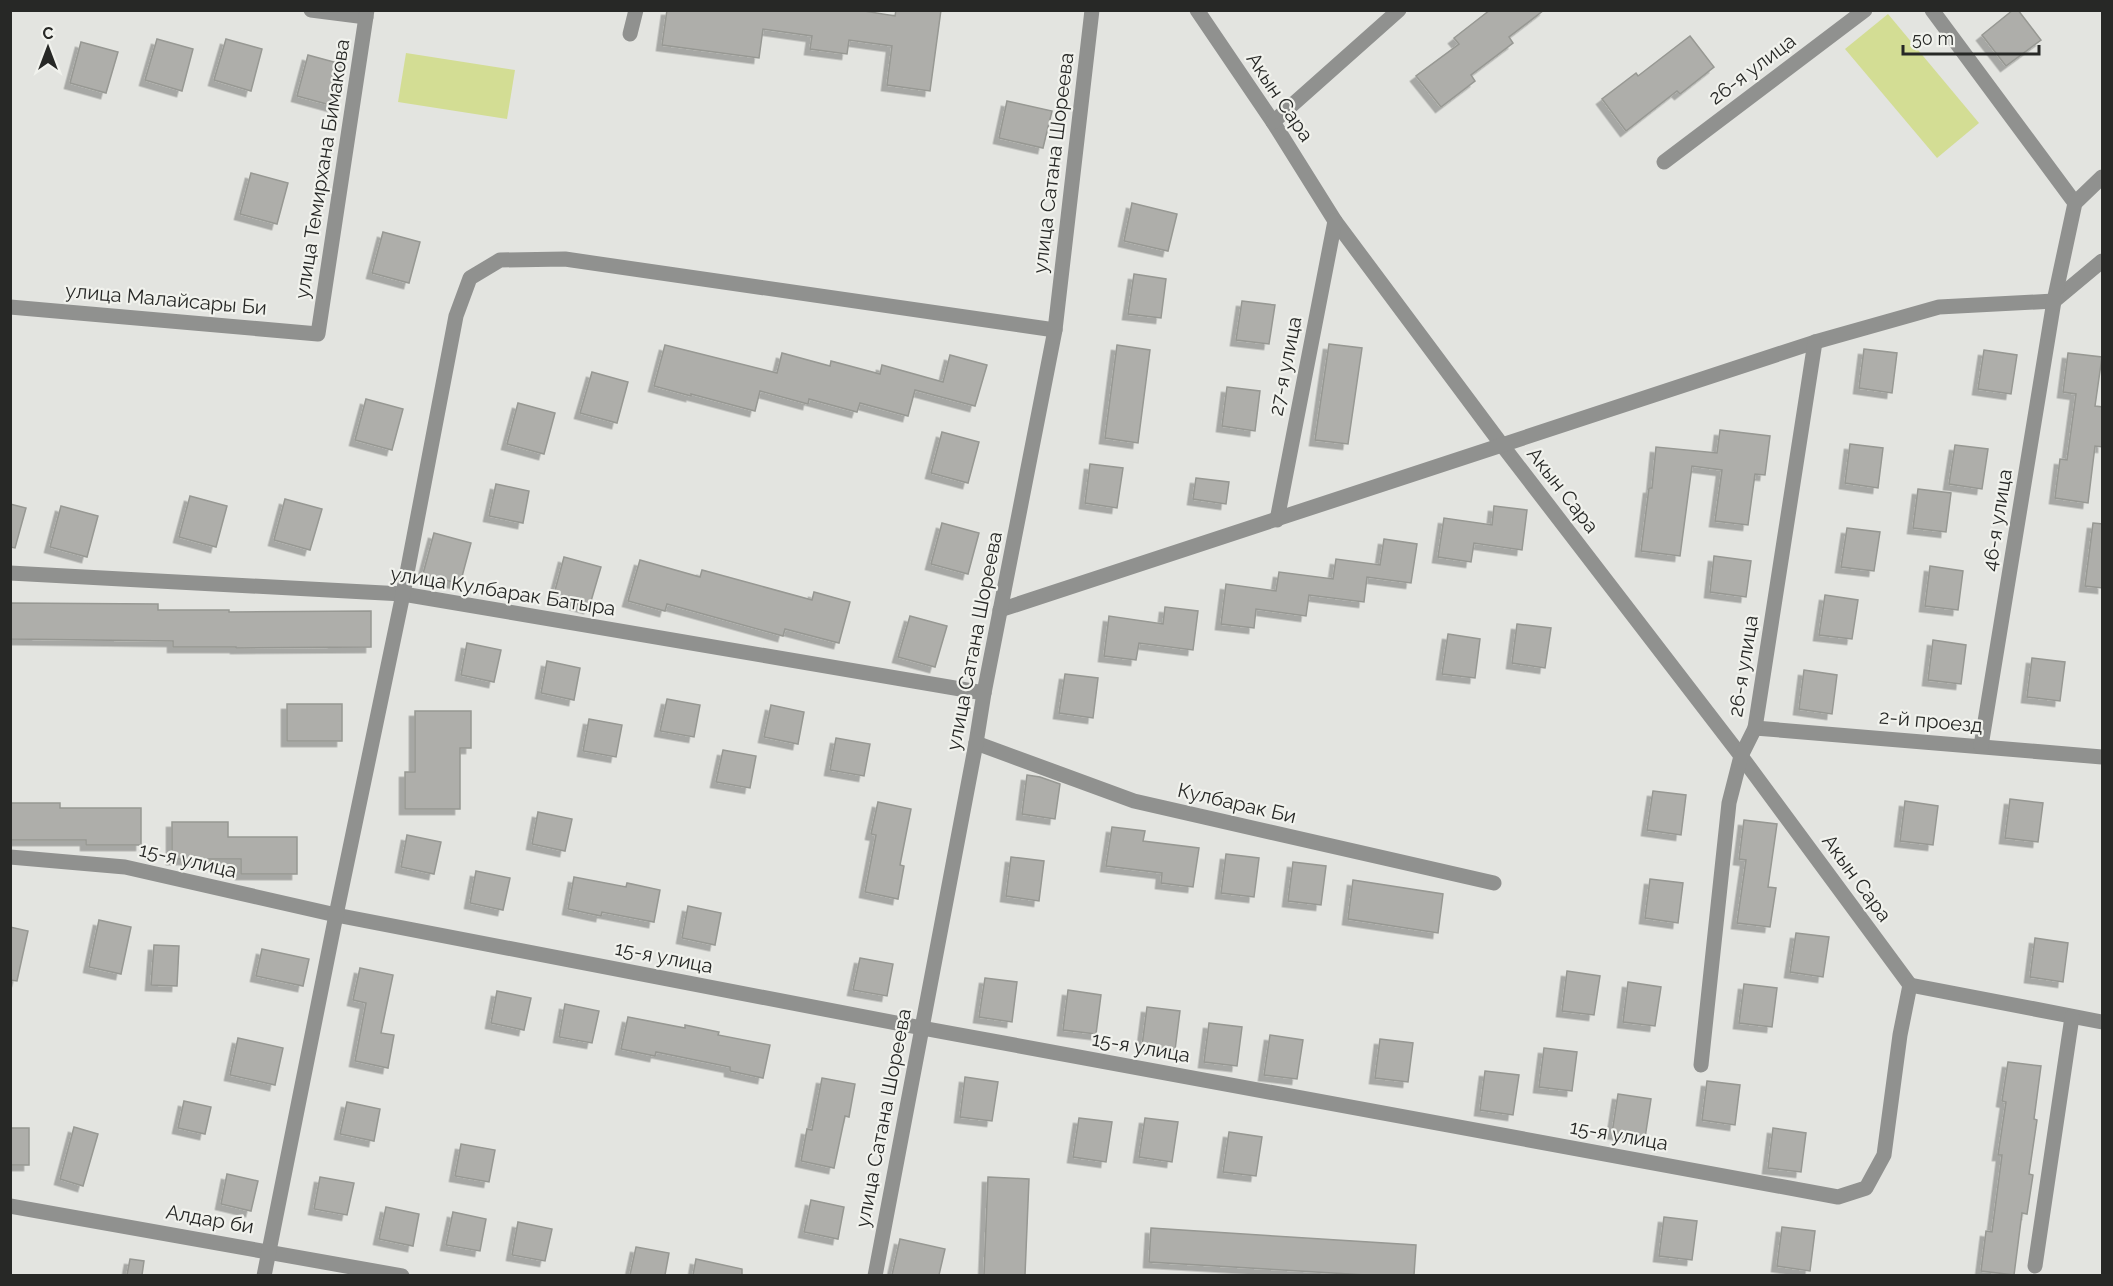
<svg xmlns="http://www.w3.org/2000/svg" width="2113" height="1286" font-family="Raleway,sans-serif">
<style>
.green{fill:#d3dd94}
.building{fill:#aeaeaa;stroke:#979893;stroke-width:1.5;filter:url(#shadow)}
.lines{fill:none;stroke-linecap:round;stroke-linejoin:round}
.minor{stroke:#90918f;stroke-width:15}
.labels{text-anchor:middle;stroke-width:4.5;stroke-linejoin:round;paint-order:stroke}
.street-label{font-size:20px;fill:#272826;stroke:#f1f2ed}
</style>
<defs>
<filter id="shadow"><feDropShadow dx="-5.5" dy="5.5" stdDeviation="0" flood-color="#0004"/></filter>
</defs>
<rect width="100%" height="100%" fill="#e3e4e0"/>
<g class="green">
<path d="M1888 14 1979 123 1937 158 1845 49Z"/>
<path d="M406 53 515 70 507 119 398 102Z"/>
</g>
<g class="building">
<path d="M667 10H858L895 16 896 10H941L930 91 887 85 892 46 849 40 847 54 810 49 812 36 763 29 759 58 662 45Z"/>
<path d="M1490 10H1544L1509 37 1513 43 1471 75 1475 81 1441 107 1416 76 1459 44 1454 38Z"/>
<path d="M2013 10H2018L2041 40 2006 66 1982 35Z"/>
<path d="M1690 36 1714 67 1680 94 1677 91 1626 131 1602 99 1636 73 1638 76Z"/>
<path d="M157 39 193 49 182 91 145 80Z"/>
<path d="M226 39 262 49 251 91 214 80Z"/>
<path d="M81 42 118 52 106 93 70 83Z"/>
<path d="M308 55 345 65 334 106 297 96Z"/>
<path d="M1007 101 1052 111 1043 148 999 138Z"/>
<path d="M251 173 288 183 277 224 240 214Z"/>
<path d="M1132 203 1177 214 1168 251 1124 241Z"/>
<path d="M383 232 420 242 409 283 372 273Z"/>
<path d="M1134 274 1166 279 1161 318 1128 314Z"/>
<path d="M1242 301 1275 305 1269 344 1236 340Z"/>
<path d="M1329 344 1362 348 1348 444 1315 440Z"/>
<path d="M665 345 777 373 782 353 830 366 831 361 880 374 882 365 943 382 950 355 987 365 975 406 915 390 908 416 860 403 857 412 809 399 808 404 760 391 755 411 691 394V396L654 386Z"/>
<path d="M1117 345 1150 350 1138 443 1105 438Z"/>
<path d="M1864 349 1897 353 1892 393 1859 388Z"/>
<path d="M1984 350 2017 355 2011 394 1978 389Z"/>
<path d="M2068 353 2102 357 2095 406 2103 407V447L2095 446 2088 503 2055 498 2060 459 2067 460 2076 394 2063 392Z"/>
<path d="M592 372 628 382 617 423 580 413Z"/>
<path d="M1227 387 1260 391 1255 431 1222 426Z"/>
<path d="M366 399 403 409 392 450 355 440Z"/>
<path d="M518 403 555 413 544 454 507 444Z"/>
<path d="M1720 430 1770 436 1765 475 1755 474 1748 525 1715 521 1722 470 1692 466 1680 556 1641 551 1649 488H1652L1656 447 1717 453Z"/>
<path d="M942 432 979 442 968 483 931 473Z"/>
<path d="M1850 444 1883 448 1878 488 1845 483Z"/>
<path d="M1955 445 1988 449 1982 489 1949 484Z"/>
<path d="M1090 464 1123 468 1117 508 1085 503Z"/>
<path d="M1196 478 1229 482 1226 504 1193 499Z"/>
<path d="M496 484 529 491 523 523 489 516Z"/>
<path d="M1918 489 1951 493 1946 532 1913 528Z"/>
<path d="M190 496 227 506 216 547 179 537Z"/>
<path d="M285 499 322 509 310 550 274 540Z"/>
<path d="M10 504 26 508 15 548 10 547Z"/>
<path d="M61 506 98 516 87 557 50 547Z"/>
<path d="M1494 506 1527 510 1522 550 1474 543 1471 562 1438 557 1444 518 1492 525Z"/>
<path d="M942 523 979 533 968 574 931 564Z"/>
<path d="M2093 523 2103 524V588L2085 586Z"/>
<path d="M1847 528 1880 532 1874 571 1841 567Z"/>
<path d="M434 533 471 543 460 584 423 574Z"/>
<path d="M1384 539 1417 544 1411 583 1367 577 1364 602 1309 595 1306 616 1256 609 1254 628 1221 624 1226 584 1276 591 1279 572 1333 579 1336 559 1380 565Z"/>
<path d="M1714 556 1751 561 1746 597 1710 592Z"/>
<path d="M564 557 601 567 589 608 553 598Z"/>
<path d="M640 560 700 577 702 570 812 600 814 592 850 602 839 643 785 629 783 636 667 604 665 611 628 601Z"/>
<path d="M1930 566 1963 571 1958 610 1925 606Z"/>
<path d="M1825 595 1858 600 1852 639 1819 635Z"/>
<path d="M10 603 158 604V610H229V612L371 611V647L236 648V647H173V641L10 639Z"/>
<path d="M1165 607 1198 611 1193 650 1139 643 1136 660 1104 656 1109 616 1163 624Z"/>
<path d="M910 616 947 626 935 667 898 657Z"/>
<path d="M1517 624 1551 628 1545 668 1512 663Z"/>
<path d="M1448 634 1480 639 1475 678 1442 674Z"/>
<path d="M1933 640 1966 645 1961 684 1928 680Z"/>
<path d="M467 643 501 650 494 682 461 675Z"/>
<path d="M2032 658 2065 662 2060 701 2027 697Z"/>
<path d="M547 661 580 668 574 700 541 693Z"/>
<path d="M1804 670 1837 675 1832 714 1799 709Z"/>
<path d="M1065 674 1098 678 1093 718 1059 713Z"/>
<path d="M667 699 700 705 694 737 660 731Z"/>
<rect x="287" y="704" width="55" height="37"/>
<path d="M771 705 804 712 798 744 764 737Z"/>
<path d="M415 711H471V748H460V809H405V772H415Z"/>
<path d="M589 719 622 725 616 757 583 751Z"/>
<path d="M836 738 870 744 864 776 830 770Z"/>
<path d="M723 750 756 756 750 788 716 782Z"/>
<path d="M1027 775 1040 777 1060 784 1055 819 1022 814Z"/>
<path d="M1653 791 1686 795 1681 835 1647 830Z"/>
<path d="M2010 799 2043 803 2038 842 2005 838Z"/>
<path d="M1905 801 1938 806 1933 845 1900 841Z"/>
<path d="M878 802 911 809 900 865 904 866 898 899 865 892 876 835 871 834Z"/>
<path d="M10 803H60V808H141V845H86V840H10Z"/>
<path d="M538 812 572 819 565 851 532 844Z"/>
<path d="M1744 820 1777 824 1768 887 1776 888 1770 927 1737 923 1746 860 1739 859Z"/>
<path d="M172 822H228V837H297V874H241V859H172Z"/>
<path d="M1112 827 1145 831 1143 841 1199 848 1193 887 1161 883 1162 873 1106 866Z"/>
<path d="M407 835 441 842 434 874 401 867Z"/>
<path d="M1226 854 1259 858 1254 897 1221 893Z"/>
<path d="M1011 857 1044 861 1039 901 1006 896Z"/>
<path d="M1293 862 1326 866 1321 905 1288 901Z"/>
<path d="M476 871 510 878 503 910 470 903Z"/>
<path d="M574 877 626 887 627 883 660 890 654 922 602 912 601 916 568 909Z"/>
<path d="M1650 879 1683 883 1678 923 1645 918Z"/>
<path d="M1353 880 1443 894 1438 933 1348 919Z"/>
<path d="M688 906 721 913 715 945 682 938Z"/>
<path d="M99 920 131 927 121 974 89 967Z"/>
<path d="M10 927 28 931 17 981 10 980Z"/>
<path d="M1796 933 1829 937 1823 977 1790 972Z"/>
<path d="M2035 938 2068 943 2063 982 2030 977Z"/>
<path d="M154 945 179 946 177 986 151 985Z"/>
<path d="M262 949 309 959 303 986 256 976Z"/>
<path d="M860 958 893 964 887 996 853 990Z"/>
<path d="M360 968 393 975 381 1033 394 1035 388 1068 355 1061 366 1003 353 1000Z"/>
<path d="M1567 971 1600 976 1594 1015 1562 1011Z"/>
<path d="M985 978 1017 982 1012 1022 979 1017Z"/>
<path d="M1628 982 1661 987 1655 1026 1623 1022Z"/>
<path d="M1744 984 1777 988 1772 1027 1739 1023Z"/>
<path d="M1068 990 1101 995 1096 1034 1063 1030Z"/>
<path d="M497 991 531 998 524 1030 491 1023Z"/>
<path d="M565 1004 599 1011 592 1043 559 1037Z"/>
<path d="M1147 1007 1180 1011 1175 1050 1142 1046Z"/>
<path d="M628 1017 685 1028V1025L719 1032 718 1035 770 1045 763 1078 730 1071V1067L656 1052 655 1056 621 1049Z"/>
<path d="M1209 1023 1242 1027 1237 1066 1204 1062Z"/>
<path d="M1270 1035 1303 1040 1297 1079 1264 1075Z"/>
<path d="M238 1038 283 1048 275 1085 230 1075Z"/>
<path d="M1380 1039 1413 1043 1408 1082 1375 1078Z"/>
<path d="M1544 1048 1577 1052 1572 1091 1539 1087Z"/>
<path d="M2008 1062 2041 1066 2034 1119 2037 1120 2029 1174 2033 1175 2027 1214 2022 1213 2014 1275 1981 1271 1986 1231 1992 1232 2002 1155H1998L2006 1102 2002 1101Z"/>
<path d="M1485 1071 1519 1075 1513 1115 1480 1110Z"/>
<path d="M965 1077 998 1082 992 1121 960 1117Z"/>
<path d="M822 1078 855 1084 849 1117 845 1116 834 1168 801 1161 807 1129 812 1130Z"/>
<path d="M1707 1081 1740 1085 1735 1125 1702 1120Z"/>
<path d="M1618 1094 1651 1099 1645 1138 1612 1133Z"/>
<path d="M184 1101 211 1107 205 1134 178 1128Z"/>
<path d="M347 1102 380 1109 374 1141 340 1134Z"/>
<path d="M1079 1118 1112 1122 1106 1162 1073 1157Z"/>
<path d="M1145 1118 1178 1122 1172 1162 1139 1157Z"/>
<path d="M74 1127 98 1134 83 1186 60 1179Z"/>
<rect x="10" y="1128" width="19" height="37"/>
<path d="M1773 1128 1806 1133 1801 1172 1768 1168Z"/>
<path d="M1229 1132 1262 1137 1256 1176 1223 1172Z"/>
<path d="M461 1144 495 1150 489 1182 455 1176Z"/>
<path d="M227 1174 258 1181 251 1211 221 1204Z"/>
<path d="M320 1177 354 1183 347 1215 314 1209Z"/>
<path d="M988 1177 1029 1179 1025 1275H984Z"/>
<path d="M811 1200 844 1207 838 1239 804 1232Z"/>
<path d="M386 1207 419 1214 413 1246 379 1239Z"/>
<path d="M453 1212 486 1219 480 1251 446 1245Z"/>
<path d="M1664 1217 1697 1221 1692 1260 1659 1256Z"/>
<path d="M518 1222 552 1229 545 1261 512 1255Z"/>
<path d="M1782 1227 1815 1231 1810 1271 1777 1266Z"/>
<path d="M1151 1228 1416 1245 1414 1275H1366L1149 1262Z"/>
<path d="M900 1239 945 1249 939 1275H892Z"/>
<path d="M636 1247 669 1253 665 1275H630Z"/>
<path d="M130 1259 144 1261 142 1275H127Z"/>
<path d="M696 1259 742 1269V1275H693Z"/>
</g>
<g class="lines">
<g class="minor">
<path d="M311 10 366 17"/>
<path d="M1197 10 1273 122 1335 221 1502 445 1741 756 1910 985"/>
<path d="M1932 10 2075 203"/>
<path d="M630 34 636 10"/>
<path d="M1273 122 1399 10"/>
<path d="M1664 162 1865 10"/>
<path d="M2054 301 2102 261"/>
<path d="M10 307 318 334 367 10"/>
<path d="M1277 520 1335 221"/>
<path d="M10 573 403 594 984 693"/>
<path d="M1000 610 1815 342 1939 307 2054 301"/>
<path d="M1755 728 2102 757"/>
<path d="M976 743 1134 801 1494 883"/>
<path d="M1981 746 2054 301 2075 203 2102 177"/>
<path d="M10 857 125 867 336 915 922 1028 1838 1197 1866 1188 1884 1155 1900 1035 1910 985 2102 1022"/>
<path d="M1701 1065 1729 803 1741 756 1755 728 1815 342"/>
<path d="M10 1206 402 1276"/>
<path d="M2035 1266 2072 1017"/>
<path d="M264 1276 336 915 403 594 456 316 470 278 500 260 565 259 1055 330"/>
<path d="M875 1276 976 743 984 693 1055 330 1092 10"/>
</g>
</g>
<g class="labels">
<g class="street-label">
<text transform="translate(1752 69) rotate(-37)" y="7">26-я улица</text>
<text transform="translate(1280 97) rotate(56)" y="7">Акын Сара</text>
<text transform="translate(1053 163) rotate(-83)" y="7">улица Сатана Шореева</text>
<text transform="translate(322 169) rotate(-81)" y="7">улица Темирхана Бимакова</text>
<text transform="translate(166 299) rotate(5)" y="7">улица Малайcары Би</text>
<text transform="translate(1285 366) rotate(-79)" y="7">27-я улица</text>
<text transform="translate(1563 490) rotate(52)" y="7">Акын Сара</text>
<text transform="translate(1997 520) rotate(-81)" y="7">46-я улица</text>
<text transform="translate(503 591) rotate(9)" y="7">улица Кулбарак Батыра</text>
<text transform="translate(974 641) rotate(-79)" y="7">улица Сатана Шореева</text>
<text transform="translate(1743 666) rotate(-81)" y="7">26-я улица</text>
<text transform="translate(1931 721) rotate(5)" y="7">2-й проезд</text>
<text transform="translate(1237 803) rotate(13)" y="7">Кулбарак Би</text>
<text transform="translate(188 860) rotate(13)" y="7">15-я улица</text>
<text transform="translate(1857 878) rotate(54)" y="7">Акын Сара</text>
<text transform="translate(664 957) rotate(11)" y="7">15-я улица</text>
<text transform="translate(1141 1047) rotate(10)" y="7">15-я улица</text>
<text transform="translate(883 1118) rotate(-79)" y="7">улица Сатана Шореева</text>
<text transform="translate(1619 1135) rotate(10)" y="7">15-я улица</text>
<text transform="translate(210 1219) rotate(10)" y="7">Алдар би</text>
</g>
</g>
<rect width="2113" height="1286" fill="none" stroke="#272826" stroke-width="24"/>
<g transform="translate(48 48)" stroke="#f1f2ed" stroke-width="4.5" paint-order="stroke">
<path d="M0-4.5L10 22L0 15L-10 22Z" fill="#272826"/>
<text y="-9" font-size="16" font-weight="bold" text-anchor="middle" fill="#272826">С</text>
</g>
<path d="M1903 45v9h136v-9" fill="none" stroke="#272826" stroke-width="3"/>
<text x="1912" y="45" font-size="18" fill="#272826" stroke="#f1f2ed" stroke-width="4.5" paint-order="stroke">50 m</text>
</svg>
